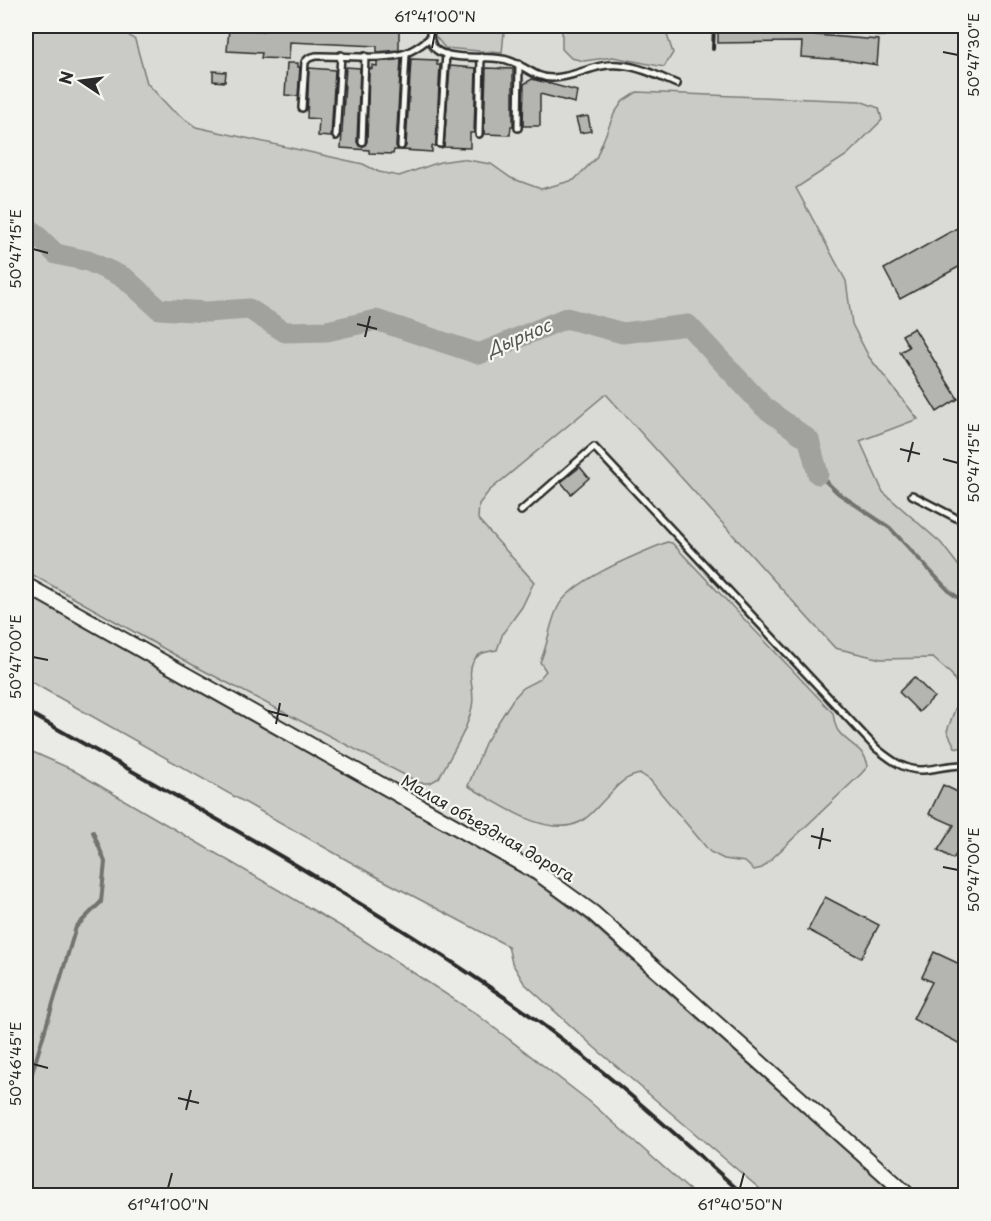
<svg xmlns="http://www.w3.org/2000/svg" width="991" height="1221" font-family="'Playpen Sans',sans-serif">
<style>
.built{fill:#dadad6}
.green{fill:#cacac7;stroke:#7a7a79;stroke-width:1.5}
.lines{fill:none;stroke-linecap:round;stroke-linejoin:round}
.stream{stroke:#727270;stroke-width:4}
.river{stroke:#a1a19e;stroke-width:21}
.building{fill:#b4b4b1;stroke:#2b2b2b;stroke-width:1.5}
.service-casing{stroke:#2b2b2b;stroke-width:10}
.tertiary-casing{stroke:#2b2b2b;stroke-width:18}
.service{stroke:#f6f6f2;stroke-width:5}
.tertiary{stroke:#f6f6f2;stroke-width:14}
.rail{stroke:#2b2b2b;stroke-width:4}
.ticks{fill:none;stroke:#2b2b2b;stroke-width:2}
.labels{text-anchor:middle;stroke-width:4.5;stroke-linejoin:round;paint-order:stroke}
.street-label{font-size:16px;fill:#2b2b2b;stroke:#f6f6f2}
.water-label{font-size:18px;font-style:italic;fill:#545453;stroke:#f6f6f2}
.neatline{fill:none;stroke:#2b2b2b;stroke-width:2}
.ticks-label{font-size:15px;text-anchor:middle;fill:#2b2b2b}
</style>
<rect width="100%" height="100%" fill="#eaeae6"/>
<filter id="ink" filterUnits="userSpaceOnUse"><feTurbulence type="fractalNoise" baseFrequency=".0167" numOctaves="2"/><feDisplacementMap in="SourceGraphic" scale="12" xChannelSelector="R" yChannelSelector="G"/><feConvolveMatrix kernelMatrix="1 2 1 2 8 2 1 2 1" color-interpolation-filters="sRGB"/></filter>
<g filter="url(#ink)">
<path class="built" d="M26 26H965V1195H923L598 906 543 865 26 574Z"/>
<g class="green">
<path d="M26 26H92L127 34 135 40 147 83 172 110 196 127 363 164 379 172 399 176 440 162 461 159 491 164 511 178 541 189 574 180 596 158 614 114 623 101 637 92 860 101 879 108 882 120 847 155 796 188 846 281 852 324 869 357 918 419 860 441 883 492 941 543 965 574V749L955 747 947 731 961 693 952 675 933 658 881 659 835 648 606 394 489 491 479 504 478 519 534 582 522 607 503 633 497 650C487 652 478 652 473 662 466 675 476 691 472 707 467 732 450 756 439 778L430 783H420L193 665 26 571Z"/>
<path d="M435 26H442V28L504 32 502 53 445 48 435 36Z"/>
<path d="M562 26H664L673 53 664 67 613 57 584 61 571 58 562 49Z"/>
<path d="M667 542 672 543 833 713C834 719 835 728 839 732 849 745 865 748 868 766L861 774 762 868 754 870 745 862 724 859 710 852 650 780 641 774C622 777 617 787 604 800 596 808 590 817 580 822 545 839 497 802 468 786L485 743 513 699 524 687 538 680 546 671 540 662C548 645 549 626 557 609 568 581 640 553 667 542Z"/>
<path d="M26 593 533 880 587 920 896 1195H767L595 1048 524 983 512 963 508 946 377 877 26 679Z"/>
<path d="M26 749 71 769 354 934 475 1013 589 1101 695 1195H26Z"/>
</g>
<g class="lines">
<g class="stream">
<path d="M818 474 838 493 890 528 950 592 966 603"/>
<path d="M26 1093 76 927 101 902 105 862 93 832"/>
</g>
<path class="river" d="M26 225 56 254 88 261 125 278 159 309 207 312 249 309 285 332 327 331 376 320 479 354 566 318 623 333 688 325 765 408 809 440 818 474"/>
</g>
<g class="building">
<path d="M301 26H399V50L377 52V46L290 42 289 59 261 58 262 53 227 51 229 29 263 31V27L301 28Z"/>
<rect x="876" y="26" width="9" height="10"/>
<path d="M791 30V33L879 40 877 65 845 60 801 57 802 42 718 43V31Z"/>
<path d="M401 59 396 146 398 150H394L393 154 369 153V150L341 148 346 67 360 68 357 142 359 146 362 147 367 142 369 68 372 69V65L377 66V62Z"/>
<path d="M411 59 437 60V65H440L436 146H432V152L403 150 406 146Z"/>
<path d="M287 63H298V67H300L298 96 285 95Z"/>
<path d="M450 66 476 68 474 133H470V148L444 147Z"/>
<path d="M309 68 335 70 331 137 318 136 319 119 307 118Z"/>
<path d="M486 68 513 69V126H511L510 135 484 134Z"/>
<path d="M213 71 226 72 225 82 213 81Z"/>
<path d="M532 79 577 91 575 103 540 94V126H523L524 84Z"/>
<path d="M588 116 591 131 580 133 576 118Z"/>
<path d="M966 223V263L900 299 884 269Z"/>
<path d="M914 328 958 399 937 412 900 352 909 347 902 335Z"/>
<path d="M580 467 589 478 571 494 561 482Z"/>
<path d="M914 677 934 697 919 712 899 692Z"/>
<path d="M943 785 966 796V850L961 847 953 859 938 850 954 825 929 814Z"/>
<path d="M825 897 879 925 861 958 808 930Z"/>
<path d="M934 952 966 967V1047L913 1019 932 982 922 977Z"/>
</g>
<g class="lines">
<defs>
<g id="service">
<path d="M430 26C430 35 429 45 438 51 452 60 485 56 502 59 521 61 532 78 552 78 576 78 596 62 620 65 641 67 658 76 677 84"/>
<path d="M302 108 305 62 309 58 316 56C341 55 384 61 406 53 415 50 422 44 430 38"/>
<path d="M518 128 519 64"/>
<path d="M479 134 481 57"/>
<path d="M336 136 341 55"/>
<path d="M362 142 365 56"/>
<path d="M440 144 446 54"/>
<path d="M401 146 406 54"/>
<path d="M912 495 966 523"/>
<path d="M521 511 594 447 876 748C890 759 904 771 923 770 937 769 951 764 966 765"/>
</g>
<path id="tertiary" d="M26 585 538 873 593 913 909 1196"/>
</defs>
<use href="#service" class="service-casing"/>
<use href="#tertiary" class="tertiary-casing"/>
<use href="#service" class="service"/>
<use href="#tertiary" class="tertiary"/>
<g class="rail">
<path d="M713 49 714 26"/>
<path d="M26 711C187 803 351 891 504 997 590 1056 667 1127 745 1196"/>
</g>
</g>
</g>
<path class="ticks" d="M432 48 435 33M943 52 958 55M33 249 48 253M357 324 377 329M365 337 370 316M900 449 920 454M943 459 958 463M908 462 913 442M33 657 48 660M268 711 288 716M276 724 280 703M811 836 831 841M819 849 823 828M943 867 958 870M33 1064 48 1068M178 1098 199 1103M186 1110 191 1090M168 1188 172 1173M740 1188 744 1173"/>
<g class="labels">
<g class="street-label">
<text transform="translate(488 828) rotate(30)" y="6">Малая объездная дорога</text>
</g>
<g class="water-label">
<text transform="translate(519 338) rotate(-23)" y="6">Дырнос</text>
</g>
</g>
<rect width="991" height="1221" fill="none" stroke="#f6f6f2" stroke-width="66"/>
<g transform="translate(81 81) rotate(283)" stroke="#f6f6f2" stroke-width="4.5" paint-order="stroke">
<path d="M0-4.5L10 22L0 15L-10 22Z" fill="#2b2b2b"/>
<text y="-9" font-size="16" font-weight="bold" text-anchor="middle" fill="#2b2b2b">N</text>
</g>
<rect x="33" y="33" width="925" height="1155" class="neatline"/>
<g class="ticks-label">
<text x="435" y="22">61°41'00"N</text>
<text transform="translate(974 55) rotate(-90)" y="5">50°47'30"E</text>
<text transform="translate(16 249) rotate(-90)" y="5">50°47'15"E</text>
<text transform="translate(974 463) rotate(-90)" y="5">50°47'15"E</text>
<text transform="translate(16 657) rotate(-90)" y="5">50°47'00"E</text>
<text transform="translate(974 870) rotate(-90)" y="5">50°47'00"E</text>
<text transform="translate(16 1064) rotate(-90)" y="5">50°46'45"E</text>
<text x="168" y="1210">61°41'00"N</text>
<text x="740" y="1210">61°40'50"N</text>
</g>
</svg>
